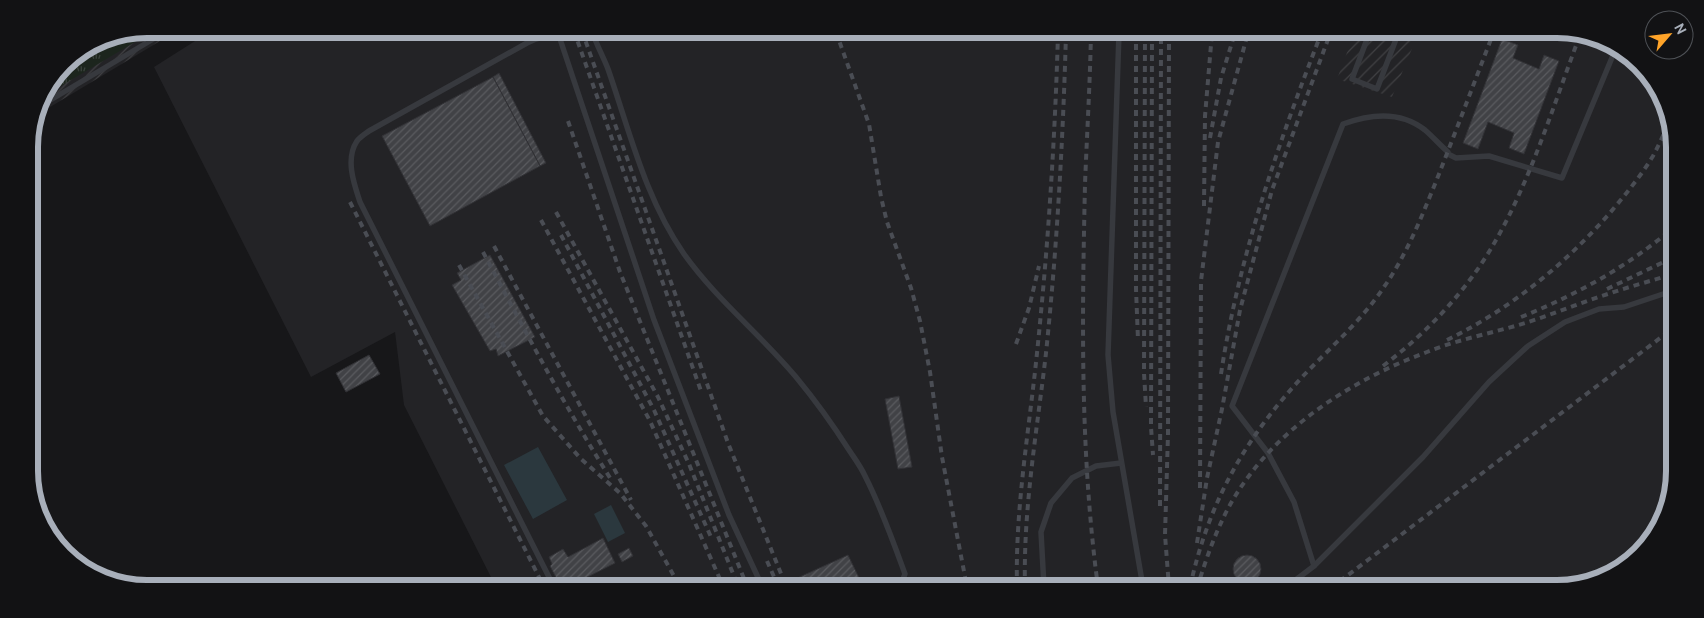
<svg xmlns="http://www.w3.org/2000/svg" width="1704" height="618" font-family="Cabin,sans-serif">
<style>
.built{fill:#232326}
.industrial{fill:url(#industrial-furrows)}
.grass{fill:url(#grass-tufts)}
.water{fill:#2b383e}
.building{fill:url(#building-hatch);stroke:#313135}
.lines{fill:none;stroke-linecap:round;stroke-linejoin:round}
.lane{stroke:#37393e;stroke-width:5.5}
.rail{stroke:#4a4d54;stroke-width:4;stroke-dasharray:6 5;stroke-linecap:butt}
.rim{fill:none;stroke:#a8afba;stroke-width:6}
</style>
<defs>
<pattern id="industrial-furrows" width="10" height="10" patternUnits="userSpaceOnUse" patternTransform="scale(1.25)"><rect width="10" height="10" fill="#232326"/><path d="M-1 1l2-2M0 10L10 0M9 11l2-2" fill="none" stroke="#404043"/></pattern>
<pattern id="grass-tufts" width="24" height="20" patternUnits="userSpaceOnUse" patternTransform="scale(1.25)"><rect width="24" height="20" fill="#1c251d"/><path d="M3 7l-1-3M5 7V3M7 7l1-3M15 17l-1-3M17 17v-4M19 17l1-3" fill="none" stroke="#3a423c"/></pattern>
<pattern id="building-hatch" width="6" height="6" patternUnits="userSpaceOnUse" patternTransform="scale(1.25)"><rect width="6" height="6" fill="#414246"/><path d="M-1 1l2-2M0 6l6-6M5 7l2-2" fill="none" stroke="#5a5b5f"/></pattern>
</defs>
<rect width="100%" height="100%" fill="#171719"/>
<path class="built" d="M214 29 1595 35 1646 69 1674 130 1669 509 1630 565 1565 589 495 585 404 405 395 332 311 377 154 67Z"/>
<g class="industrial">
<path d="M146 29H180L35 116 41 94 69 58 101 38Z"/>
<path d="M1354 34H1418L1392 97 1337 79Z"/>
</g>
<path class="grass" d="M146 29H157L39 99 41 94 69 58 101 38Z"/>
<g class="water">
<path d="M538 447 567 500 533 519 504 465Z"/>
<path d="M611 505 625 533 608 542 594 514Z"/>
</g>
<g class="building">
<path d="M1502 39 1518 45 1513 58 1539 69 1544 55 1559 61 1524 154 1509 148 1514 133 1488 122 1478 149 1463 143Z"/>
<path d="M499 73 546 163 540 166 493 77Z"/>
<path d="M493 77 540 166 430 226 382 136Z"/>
<path d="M490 255 535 337 498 356 496 349 490 351 452 285 461 280 457 273Z"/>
<path d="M369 355 380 374 346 392 336 373Z"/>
<path d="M899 396 912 467 898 469 885 399Z"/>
<path d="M603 538 615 563 572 585H560L550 566 552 564 549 557 563 549 568 557Z"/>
<path d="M629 548 633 556 622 562 618 554Z"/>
<circle cx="1247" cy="569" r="14"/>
<path d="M848 555 863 586H796L793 580Z"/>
</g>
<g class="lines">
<g class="lane">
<path d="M557 30 654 320 729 515 762 586"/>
<path d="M592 31C596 44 603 56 608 69 630 132 645 198 684 254 716 299 760 334 796 377 815 400 833 425 849 450 855 459 861 467 865 476 881 507 893 541 905 574L900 586"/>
<path d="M1119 33 1108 355 1113 412 1142 581 1147 587"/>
<path d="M1369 34 1352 79 1377 89 1398 34"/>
<path d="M37 108 170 29"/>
<path d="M1314 566 1294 502 1268 453 1232 406 1343 124C1370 114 1401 111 1425 130 1433 137 1440 145 1448 152V154L1456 158 1489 156 1562 178 1616 48"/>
<path d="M553 585 360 202C354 184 345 159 357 141 360 137 365 134 369 131L527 43 536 39 557 33"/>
<path d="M1044 587 1041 532 1051 503 1072 478 1096 466 1121 463"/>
<path d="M1285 588 1314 566 1423 457 1489 382 1528 346 1565 322 1599 309 1624 307 1672 291"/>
</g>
<g class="rail">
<path d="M574 31 701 391"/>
<path d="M582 31 728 443 786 586"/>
<path d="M836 32 869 124 881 197 887 222 911 288 920 321 930 372 942 457 967 587"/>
<path d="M1091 33C1090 83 1087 133 1085 184 1082 318 1080 453 1098 587"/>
<path d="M1136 33V289L1138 340"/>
<path d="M1145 33 1144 373 1146 407"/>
<path d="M1152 33 1151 427 1153 455"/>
<path d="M1169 33 1168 434 1165 535 1169 587"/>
<path d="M568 121 620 272 747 586"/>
<path d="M1210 138 1221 78 1235 33"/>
<path d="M350 202 543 585"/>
<path d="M1204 206 1205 116 1212 33"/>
<path d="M556 212 658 397 689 464 738 586"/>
<path d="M541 220 650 421 723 586"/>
<path d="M561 235 654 410 711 537"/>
<path d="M494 246 631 500"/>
<path d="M483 252C524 329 565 407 612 481"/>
<path d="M459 265 543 416 581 459 620 493 646 526 679 585"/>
<path d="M1607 289 1672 258"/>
<path d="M1521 317C1576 295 1627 267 1673 228"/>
<path d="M1447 340C1510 309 1563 266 1609 214 1625 195 1641 176 1653 156 1659 145 1664 133 1670 121"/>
<path d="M1016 344 1029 308 1039 266"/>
<path d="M1383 366C1417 340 1446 312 1472 277 1522 210 1550 114 1580 35"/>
<path d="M1221 374C1239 256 1278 144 1321 34"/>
<path d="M1200 488 1201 281 1218 142 1248 33"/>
<path d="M1160 506 1161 33"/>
<path d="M1197 543 1207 478 1222 409 1240 310 1272 190 1330 34"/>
<path d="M767 561 778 586"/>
<path d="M1017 587C1015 509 1029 431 1037 353 1048 247 1055 140 1058 33"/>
<path d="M1025 587C1023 509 1037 431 1046 353 1057 247 1063 140 1066 33"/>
<path d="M1190 587C1209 501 1245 438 1305 374 1332 346 1362 320 1384 287 1407 254 1422 216 1437 179 1456 131 1474 83 1493 34"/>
<path d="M1197 588C1206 559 1216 530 1231 503 1273 430 1349 381 1427 352 1459 339 1493 333 1525 323 1554 314 1582 302 1611 293 1631 286 1652 281 1672 274"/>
<path d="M1331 588 1672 329"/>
</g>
</g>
<path d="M0 0H1704V618H0ZM147 38H1557A109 109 0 0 1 1666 147V471A109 109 0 0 1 1557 580H147A109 109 0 0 1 38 471V147A109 109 0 0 1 147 38Z" fill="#121214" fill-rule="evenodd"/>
<path class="rim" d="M147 38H1557A109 109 0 0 1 1666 147V471A109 109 0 0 1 1557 580H147A109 109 0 0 1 38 471V147A109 109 0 0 1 147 38Z"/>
<g transform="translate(1669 35) rotate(62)"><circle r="24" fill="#121214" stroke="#4e5156"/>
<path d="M0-4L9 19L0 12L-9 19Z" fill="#ffa429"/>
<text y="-8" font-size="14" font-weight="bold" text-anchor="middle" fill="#a8afba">N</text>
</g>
</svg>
